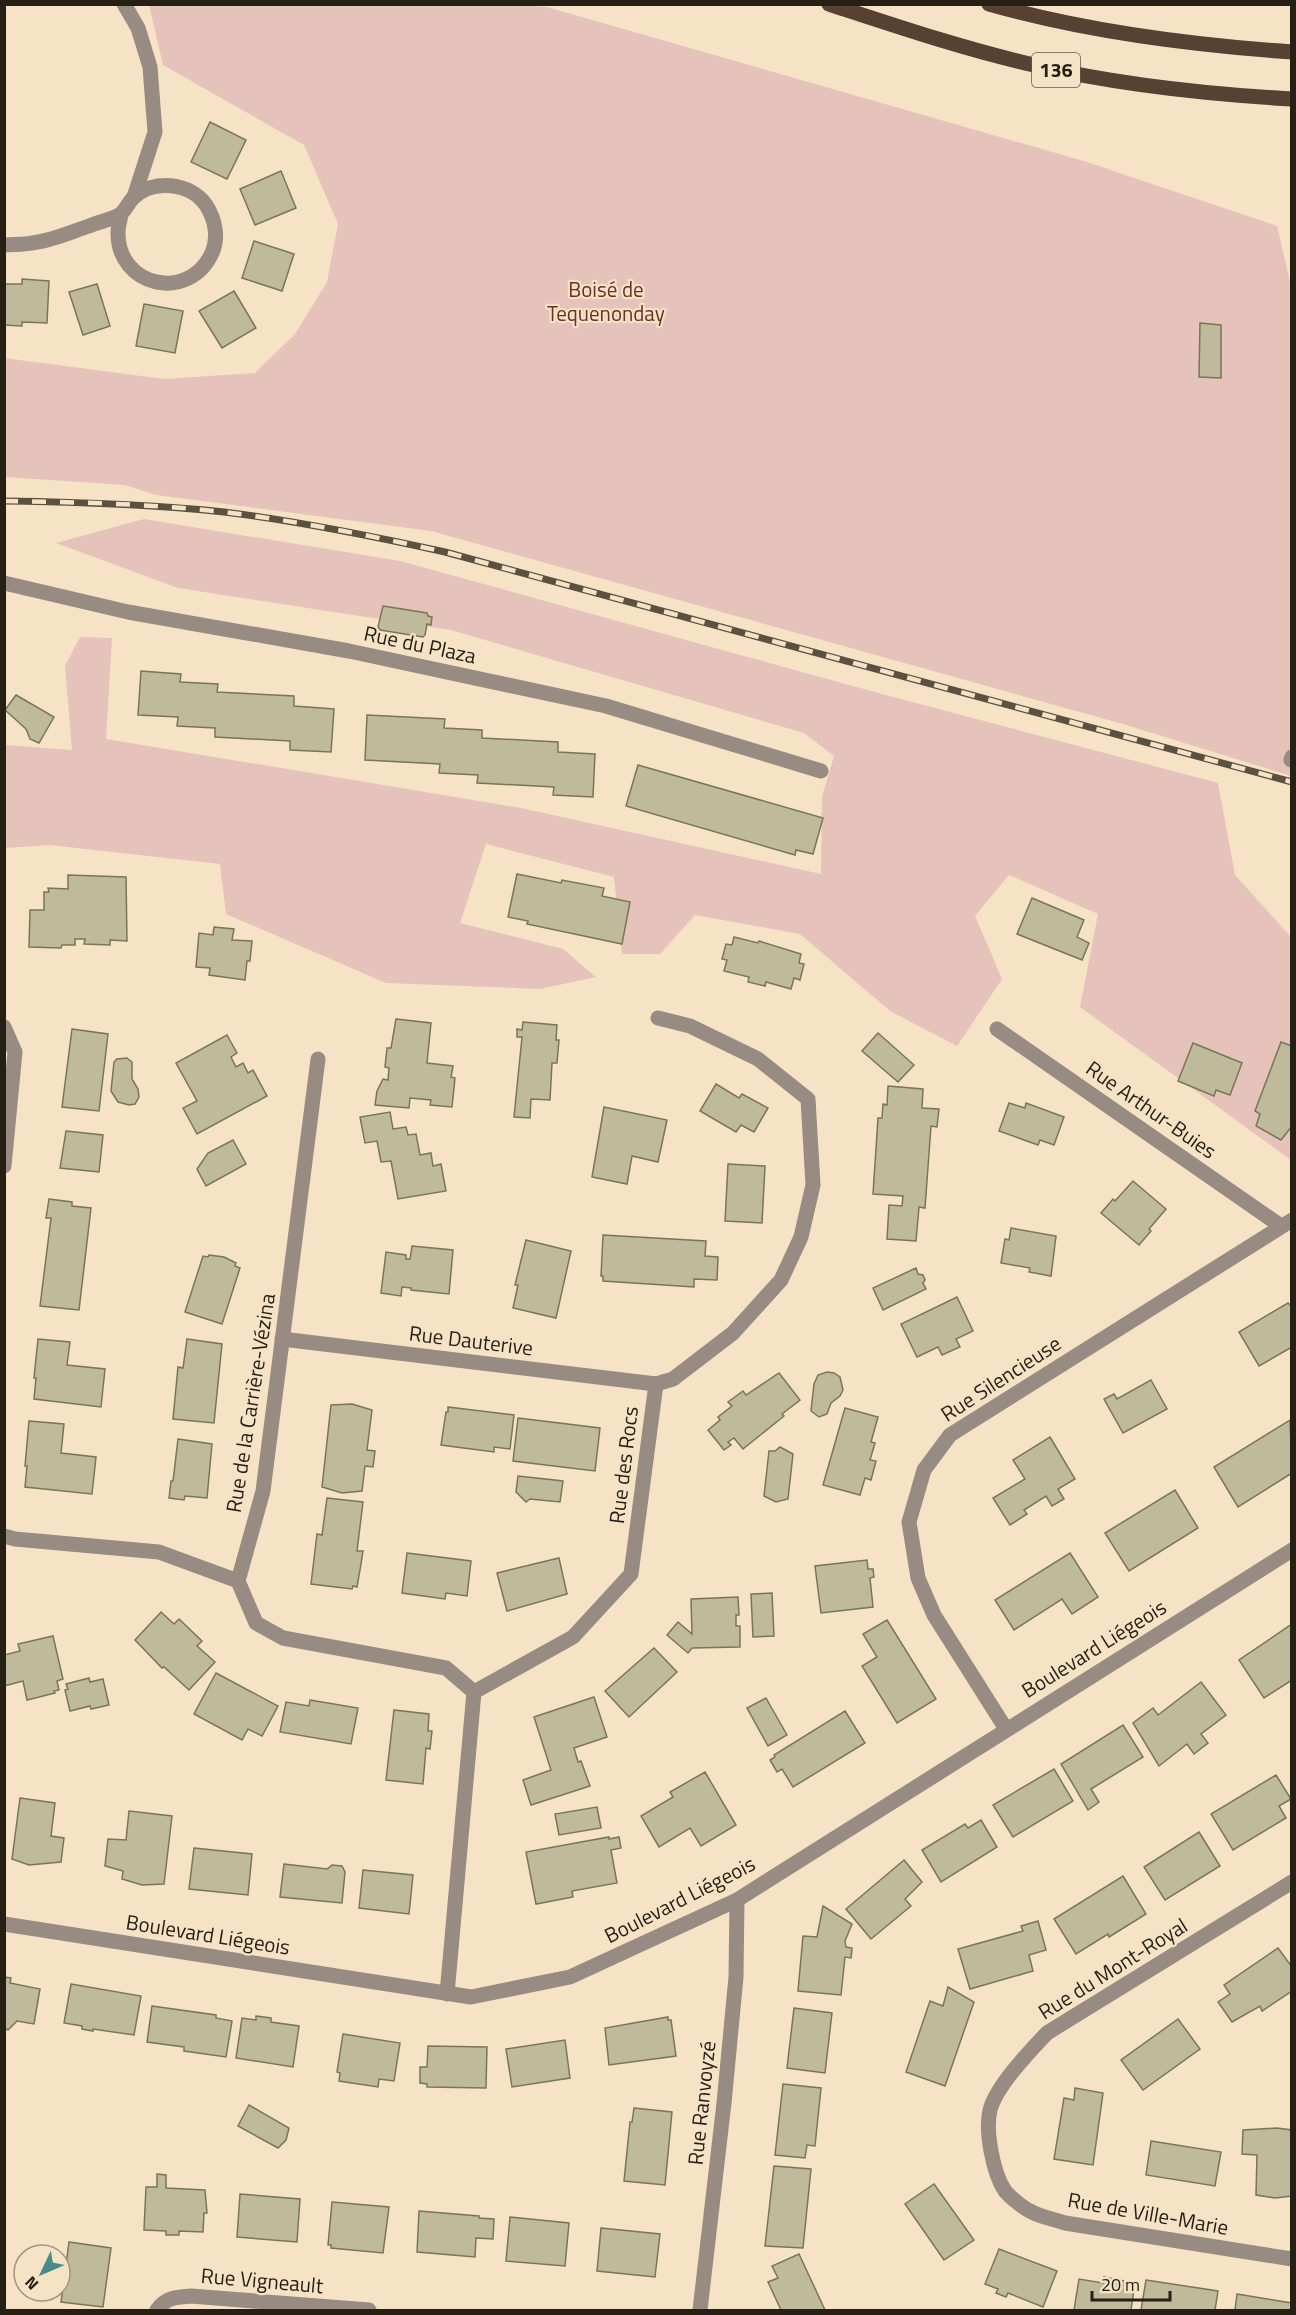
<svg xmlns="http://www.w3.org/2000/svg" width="1296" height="2315" font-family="'Titillium Web',sans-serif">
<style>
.green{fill:#e5c2ba}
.building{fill:#beba9b;stroke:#797658;stroke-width:1.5}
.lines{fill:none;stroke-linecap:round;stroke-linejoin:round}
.minor{stroke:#978b82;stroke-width:15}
.major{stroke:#564133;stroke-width:15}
.rail-casing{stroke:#5b5141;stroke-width:7}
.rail{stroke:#f6e3c6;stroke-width:4.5;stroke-dasharray:14;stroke-linecap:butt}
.labels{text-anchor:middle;stroke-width:4.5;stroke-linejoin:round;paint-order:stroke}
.shield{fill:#f6e3c6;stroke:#645a49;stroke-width:1.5}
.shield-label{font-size:20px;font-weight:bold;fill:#261f14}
.park-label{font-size:21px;fill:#6b3023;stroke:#f6e3c6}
.street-label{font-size:21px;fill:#261f14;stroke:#f6e3c6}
</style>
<rect width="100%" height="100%" fill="#f6e3c6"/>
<g class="green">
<path d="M497 4 547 7 1087 162 1277 226 1292 290 1291 776 1123 724 431 531 156 495 125 485 5 477 4 358 164 379 255 373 295 334 327 282 338 224 304 145 163 65 149 5Z"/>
<path d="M144 519 400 561 882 694 1218 783 1235 875 1291 937V1160L1080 1007 1098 914 1009 875 975 916 1002 979 957 1046 890 1011 800 934 695 915 660 954H622L614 877 486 844 460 923 563 949 596 977 540 989 386 983 226 914 220 864 50 845 5 848 4 745 72 750 65 666 80 637 112 638 106 739 521 808 821 874 822 797 834 756 804 733 451 630 178 588 56 543Z"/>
</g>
<g class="building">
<path d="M210 122 246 140 227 179 191 162Z"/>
<path d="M281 171 296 208 255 225 240 189Z"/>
<path d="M254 241 294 254 282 291 242 278Z"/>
<path d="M22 279 49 281 47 323 22 322V326L4 325V284H22Z"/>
<path d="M97 284 110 326 83 335 69 292Z"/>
<path d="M234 291 256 328 222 348 199 311Z"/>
<path d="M144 304 183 311 175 353 136 346Z"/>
<path d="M1200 323 1221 325V378L1199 377Z"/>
<path d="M383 606 427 613 428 616 432 617 431 625 427 624 425 635 423 637 380 630 378 627Z"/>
<path d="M141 671 181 674 180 682 218 684 217 692 294 696V706L334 709 331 752 290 750V741L215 737V728L177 726 178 717 138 715Z"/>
<path d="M16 695 54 717 39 743 30 739 26 729 5 710Z"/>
<path d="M367 715 445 719 444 728 482 730V738L558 742V752L595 754 593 797 553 795 554 787 477 783 478 775 439 773 440 764 365 760Z"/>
<path d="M638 765 823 818 813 854 796 850 795 855 626 806Z"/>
<path d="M517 874 561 883 562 880 604 888 602 896 630 902 622 944 527 924 528 921 508 917Z"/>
<path d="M68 875 126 877 127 941 110 940V945L84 944 85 939H75V945H62L61 948 29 947 30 910H44V892H49L48 888 68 889Z"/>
<path d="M1032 898 1084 920 1077 937 1089 943 1082 960 1017 934Z"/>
<path d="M214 927 234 929 232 940 252 941 250 961H247L245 980 209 975 210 968 196 967 199 933 213 935Z"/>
<path d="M734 937 758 943 759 941 801 954 799 963 804 964 800 980 794 978 791 989 766 982 765 986 748 982 749 977 724 971 727 960 722 959 726 944 732 945Z"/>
<path d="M396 1019 431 1023 427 1063 453 1066 451 1077 455 1078 452 1107 430 1105 431 1100 410 1098 409 1108 375 1105 377 1091 383 1079 388 1080 389 1068 385 1067 387 1048H391Z"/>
<path d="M523 1022 557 1025 556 1040H559L557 1063H552L550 1100 531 1099 530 1118 514 1117 522 1037H517V1029L522 1030Z"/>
<path d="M72 1029 108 1034 99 1111 62 1107Z"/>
<path d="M878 1033 914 1065 898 1082 862 1051Z"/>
<path d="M227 1035 237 1053 231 1057 236 1067 243 1063 248 1073 253 1070 267 1096 197 1134 183 1108 197 1101 176 1063Z"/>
<path d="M1281 1042 1292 1046V1126L1281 1140 1256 1126 1260 1114 1255 1111Z"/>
<path d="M1193 1043 1242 1063 1230 1095 1216 1090 1214 1096 1178 1081Z"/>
<path d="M127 1058 132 1062V1079L138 1089 139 1097 135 1104 129 1105 118 1102 111 1091 114 1062 117 1059Z"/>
<path d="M716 1084 739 1098 742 1094 768 1108 754 1132 741 1125 736 1132 700 1111Z"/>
<path d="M888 1086 923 1089 922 1108 939 1109 937 1127 931 1126 925 1208 919 1207 916 1241 887 1239 889 1205 902 1206 903 1196 873 1194 878 1118H882L883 1104 887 1105Z"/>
<path d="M1009 1103 1025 1108 1026 1103 1064 1117 1054 1145 1040 1140 1038 1145 999 1131Z"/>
<path d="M604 1107 667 1120 658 1162 632 1156 627 1184 592 1177Z"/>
<path d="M390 1112 393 1129 406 1127 408 1135 416 1134 420 1155 431 1153 433 1166 441 1164 446 1191 398 1199 391 1161 381 1162 377 1141 365 1143 360 1117Z"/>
<path d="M66 1131 103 1135 99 1172 60 1168Z"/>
<path d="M233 1140 246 1164 206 1186 197 1169 208 1153Z"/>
<path d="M728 1164 765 1166 762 1223 725 1221Z"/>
<path d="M1133 1181 1166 1209 1149 1229 1151 1231 1139 1245 1101 1213 1113 1199 1115 1201Z"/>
<path d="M49 1199 72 1202V1206L91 1208 79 1310 40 1306 51 1218H46Z"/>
<path d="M1011 1228 1056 1236 1051 1276 1029 1272 1030 1268 1001 1263 1005 1239 1009 1240Z"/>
<path d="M603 1235 706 1241 705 1256 718 1257 717 1280 694 1279V1287L603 1281V1276H601Z"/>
<path d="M526 1240 571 1251 556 1318 513 1308 518 1285H515Z"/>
<path d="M412 1246 453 1250 449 1294 411 1290V1288L402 1287 401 1296 381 1293 386 1252 406 1255V1259H410Z"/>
<path d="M209 1255 224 1257 236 1263 235 1266 240 1268 222 1324 185 1312 203 1256 208 1257Z"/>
<path d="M916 1268 918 1274 923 1275 925 1280 923 1283 926 1289 883 1310 873 1288Z"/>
<path d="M957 1297 973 1331 956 1339 960 1347 942 1355 938 1347 917 1357 901 1324Z"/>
<path d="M1288 1303 1292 1307V1347L1259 1366 1239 1332Z"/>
<path d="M38 1339 70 1342 67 1365 105 1369 101 1407 34 1399 36 1378H34Z"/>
<path d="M187 1339 222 1344 214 1423 173 1419 178 1367 183 1368Z"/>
<path d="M827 1372 834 1373 840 1377 843 1390 840 1396 831 1403 827 1414 819 1417 811 1411 814 1384 818 1375Z"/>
<path d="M779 1373 800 1400 782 1414 784 1416 743 1449 734 1438 728 1442 731 1445 724 1450 708 1430 720 1420 718 1417 732 1406 728 1402 743 1391 746 1395Z"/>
<path d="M1151 1380 1167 1409 1123 1433 1104 1399 1114 1394 1117 1399Z"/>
<path d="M352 1404 372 1410 367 1450 375 1451 373 1467 365 1466 362 1491 342 1493 322 1487 331 1405Z"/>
<path d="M448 1407 514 1415 510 1449 494 1447V1452L441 1445 446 1412H448Z"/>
<path d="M845 1408 878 1417 871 1442 875 1443 870 1460 876 1461 871 1480 865 1478 860 1495 823 1485Z"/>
<path d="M518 1418 600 1428 595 1471 513 1461Z"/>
<path d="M1290 1420 1292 1473 1238 1507 1214 1467Z"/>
<path d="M29 1421 64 1424 61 1453 96 1457 92 1494 25 1487 27 1466H25Z"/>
<path d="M1050 1437 1075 1479 1058 1489 1064 1499 1052 1506 1046 1496 1024 1510 1027 1514 1010 1525 993 1498 1025 1479 1013 1460Z"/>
<path d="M178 1439 212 1444 207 1498 185 1496 184 1500 169 1498 171 1481H173Z"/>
<path d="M780 1447 793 1454 788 1499 776 1502 764 1496 769 1451H775Z"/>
<path d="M518 1476 563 1481 560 1502 530 1499 526 1502 516 1492Z"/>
<path d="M1175 1490 1198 1528 1129 1571 1105 1533Z"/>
<path d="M327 1498 363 1502 357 1551H363L361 1564 357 1587 353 1586 352 1589 311 1584 317 1534 322 1535Z"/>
<path d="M407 1553 471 1561 467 1596 446 1593 445 1599 402 1593Z"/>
<path d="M1070 1553 1098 1597 1072 1614 1062 1599 1014 1630 995 1600Z"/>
<path d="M559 1558 567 1594 507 1611 497 1573Z"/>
<path d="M867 1560 868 1569H873L874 1577 870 1578 873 1607 821 1613 815 1566Z"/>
<path d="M772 1593 774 1636 753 1637 751 1594Z"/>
<path d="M738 1597 739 1615H736V1626H740V1647L692 1648 688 1653 667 1635 678 1622 692 1634 691 1599Z"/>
<path d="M161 1612 174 1624 179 1619 202 1641 197 1646 215 1662 189 1690 164 1667 162 1668 135 1640Z"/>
<path d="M887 1620 936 1699 897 1723 862 1666 877 1657 863 1634Z"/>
<path d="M1292 1624V1680L1264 1698 1239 1660Z"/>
<path d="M53 1636 63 1679 57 1681 59 1690 54 1691 55 1693 27 1700 23 1681 4 1686V1655L20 1651 18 1644Z"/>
<path d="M654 1648 677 1672 629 1717 605 1691Z"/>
<path d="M216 1673 278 1706 262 1736 248 1729 242 1740 194 1714Z"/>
<path d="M89 1678 90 1682 103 1679 109 1705 91 1709 90 1706 70 1711 65 1690 68 1689 66 1684Z"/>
<path d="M1201 1682 1226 1715 1201 1734 1208 1743 1194 1754 1187 1744 1159 1766 1133 1723 1153 1708 1158 1715Z"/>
<path d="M594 1697 607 1737 574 1748 578 1762 581 1761 590 1786 531 1805 523 1780 551 1770 534 1717Z"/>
<path d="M766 1698 787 1735 768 1746 747 1708Z"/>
<path d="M310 1700 358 1708 351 1744 280 1732 286 1702 309 1706Z"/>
<path d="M394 1710 429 1714 428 1731H432L430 1749 426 1748 423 1784 386 1780Z"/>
<path d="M845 1711 865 1743 793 1787 782 1769 777 1772 770 1760 775 1757 774 1755Z"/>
<path d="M1123 1725 1143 1757 1091 1789 1099 1802 1088 1810 1061 1764Z"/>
<path d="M1054 1769 1073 1801 1013 1837 993 1805Z"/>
<path d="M705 1772 736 1825 701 1846 690 1828 659 1847 641 1816 673 1797 670 1792Z"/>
<path d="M1276 1775 1291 1799 1279 1806 1286 1818 1233 1850 1211 1814Z"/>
<path d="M20 1798 55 1803 51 1836 64 1838 61 1862 29 1865 12 1859Z"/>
<path d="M597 1807 601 1828 559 1835 555 1814Z"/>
<path d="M129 1811 172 1816 164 1884 142 1885 122 1879 123 1871 105 1866 108 1839 126 1840Z"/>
<path d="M981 1820 997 1847 941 1882 922 1850 965 1824 968 1828Z"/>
<path d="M1199 1832 1220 1866 1165 1900 1144 1867Z"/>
<path d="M609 1837V1839L619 1837 621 1848 611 1850 617 1883 572 1891 573 1897 536 1904 526 1852Z"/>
<path d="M194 1848 252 1854 248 1895 189 1889Z"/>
<path d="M904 1860 922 1882 905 1899 911 1906 871 1939 846 1909Z"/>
<path d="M284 1864 327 1869 332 1865 342 1866 345 1872 342 1903 280 1897Z"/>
<path d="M363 1870 413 1875 409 1914 359 1908Z"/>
<path d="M1123 1876 1146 1914 1109 1937 1108 1934 1076 1954 1054 1919Z"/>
<path d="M823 1906 852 1924 845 1941 846 1947 852 1948 851 1958 845 1957 841 1995 798 1991 803 1936 817 1937Z"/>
<path d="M1038 1921 1046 1950 1029 1955 1033 1971 970 1989 958 1949 1023 1931 1021 1926Z"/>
<path d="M1278 1948 1292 1967V1991L1262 2011 1260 2006 1232 2022 1218 2002 1230 1994 1224 1985Z"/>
<path d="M4 1977 11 1978 10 1983 40 1989 34 2024 17 2021 8 2030 4 2027Z"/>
<path d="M71 1984 141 1996 134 2035 93 2029V2031L82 2029V2026L64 2023Z"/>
<path d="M948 1987 974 2002 945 2086 906 2072 930 2001 943 2006Z"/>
<path d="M152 2006 216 2015V2018L232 2021 226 2057 184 2051V2047L147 2042Z"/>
<path d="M794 2008 832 2013 825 2073 787 2068Z"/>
<path d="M256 2016 271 2018V2022L299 2026 293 2067 236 2058 242 2018 256 2020Z"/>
<path d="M668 2017V2020H671L676 2056 609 2065 605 2028Z"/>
<path d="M1178 2019 1200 2049 1143 2090 1121 2060Z"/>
<path d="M343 2034 400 2043 394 2081 379 2079 378 2087 339 2081 340 2073 337 2072Z"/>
<path d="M565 2040 570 2078 512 2087 506 2049Z"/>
<path d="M428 2046 487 2047 486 2088 427 2087V2084L420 2083V2067H427Z"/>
<path d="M783 2084 821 2088 815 2146 807 2145 805 2158 775 2155Z"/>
<path d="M1075 2088 1103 2093 1093 2165 1054 2159 1064 2098 1074 2100Z"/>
<path d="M249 2105 289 2128 286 2140 278 2148 238 2126Z"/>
<path d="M634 2108 672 2112 665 2185 624 2181 630 2122H632Z"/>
<path d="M1277 2128 1292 2130V2196L1275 2198 1256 2195 1257 2155 1242 2154 1243 2130Z"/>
<path d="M1151 2141 1221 2152 1215 2186 1146 2175Z"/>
<path d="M774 2166 811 2169 803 2248 765 2246Z"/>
<path d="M157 2174 166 2175V2188L205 2190 207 2213H204L203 2232 179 2231V2235H166V2231L144 2230 146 2187H157Z"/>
<path d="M934 2184 974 2240 944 2260 905 2204Z"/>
<path d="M240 2194 300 2199 297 2242 237 2237Z"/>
<path d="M332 2202 389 2207 383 2253 331 2248V2245H328Z"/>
<path d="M419 2211 479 2216V2218L494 2219 493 2239 476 2238 475 2257 417 2252Z"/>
<path d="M510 2217 569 2223 565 2266 506 2261Z"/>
<path d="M601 2228 660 2234 655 2277 597 2271Z"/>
<path d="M69 2242 111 2248 103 2307 61 2302Z"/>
<path d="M999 2249 1057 2271 1043 2307 1008 2293 1006 2297 996 2293 998 2289 985 2284Z"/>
<path d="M799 2254 825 2310H781L768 2282 778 2278 772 2266Z"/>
<path d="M1104 2277 1135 2283 1131 2310H1074L1079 2279 1103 2283Z"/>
<path d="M1146 2280 1218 2291 1215 2310H1141Z"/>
<path d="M1237 2294 1292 2303V2310H1235Z"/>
</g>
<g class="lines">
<g class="minor">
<path d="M124 4 138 28 150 67 155 132 134 197"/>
<path d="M4 245C13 244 23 245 32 243 51 241 71 232 89 226 98 222 110 220 119 215 125 212 128 203 133 198 153 178 191 183 206 205 215 219 219 237 212 253 189 303 117 287 118 232 118 227 120 220 121 215"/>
<path d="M4 583 128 612 349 651 606 706 821 771"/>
<path d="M1291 760 1292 757"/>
<path d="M4 1027 15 1052 4 1166"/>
<path d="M997 1029 1281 1226"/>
<path d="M318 1059 263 1491 238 1581 256 1623 283 1638 446 1668 474 1692"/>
<path d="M282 1339 656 1384 673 1379 733 1333 781 1280 801 1237 813 1185 808 1099 758 1059 690 1026 658 1018"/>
<path d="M4 1536 15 1539 159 1552 238 1581"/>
<path d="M474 1692 573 1637 631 1574 656 1384"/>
<path d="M1006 1729 934 1615 918 1578 909 1522 924 1470 950 1435 1292 1220"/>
<path d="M1292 1882 1047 2033C1030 2051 996 2086 990 2110 985 2131 993 2173 1005 2191 1010 2197 1022 2207 1030 2211 1040 2217 1054 2219 1065 2223L1292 2259"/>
<path d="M4 1924 471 1997 570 1977 737 1900 1292 1550"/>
<path d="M447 1994 474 1692"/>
<path d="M157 2310C166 2297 177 2297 191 2296L369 2310"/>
<path d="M700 2310 724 2103 736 1977 737 1900"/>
</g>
<g class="major">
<path d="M829 4C896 26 964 49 1034 65 1118 85 1205 94 1292 99"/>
<path d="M989 4C1087 32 1190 45 1292 52"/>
</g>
<defs>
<path id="rail" d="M4 501C78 502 151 504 224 512 298 521 372 536 445 552L1292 782"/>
</defs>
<use href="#rail" class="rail-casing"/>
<use href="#rail" class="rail"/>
</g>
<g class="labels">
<rect class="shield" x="1032" y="53" width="48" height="34" rx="4.5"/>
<g class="shield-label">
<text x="1056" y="77">136</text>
</g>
<g class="park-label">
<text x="606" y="297">Boisé de<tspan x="606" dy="24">Tequenonday</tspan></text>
</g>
<g class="street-label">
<text transform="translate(420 645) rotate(12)" y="7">Rue du Plaza</text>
<text transform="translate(1151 1110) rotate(35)" y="7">Rue Arthur-Buies</text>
<text transform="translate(471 1341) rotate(7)" y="7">Rue Dauterive</text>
<text transform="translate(1001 1379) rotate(-33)" y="7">Rue Silencieuse</text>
<text transform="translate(251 1403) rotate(-81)" y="7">Rue de la Carrière-Vézina</text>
<text transform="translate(624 1465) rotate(-83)" y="7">Rue des Rocs</text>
<text transform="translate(1094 1649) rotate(-32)" y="7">Boulevard Liégeois</text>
<text transform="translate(680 1900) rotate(-27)" y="7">Boulevard Liégeois</text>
<text transform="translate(208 1935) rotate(9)" y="7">Boulevard Liégeois</text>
<text transform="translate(1113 1969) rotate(-32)" y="7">Rue du Mont-Royal</text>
<text transform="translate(702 2103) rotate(-84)" y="7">Rue Ranvoyzé</text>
<text transform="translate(1148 2214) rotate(10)" y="7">Rue de Ville-Marie</text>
<text transform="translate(262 2281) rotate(5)" y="7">Rue Vigneault</text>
</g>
</g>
<rect width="1296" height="2315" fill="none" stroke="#261f14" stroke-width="12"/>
<g transform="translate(42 2273) rotate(226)"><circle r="28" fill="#f6e3c6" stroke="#a3957f" stroke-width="1.5"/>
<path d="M0-4.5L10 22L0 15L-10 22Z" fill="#458c8a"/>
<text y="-9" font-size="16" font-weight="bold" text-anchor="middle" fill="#261f14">N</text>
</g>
<path d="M1092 2291v9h78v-9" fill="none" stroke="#261f14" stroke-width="3"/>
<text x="1101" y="2291" font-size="18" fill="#261f14" stroke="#f6e3c6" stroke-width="4.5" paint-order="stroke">20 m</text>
</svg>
